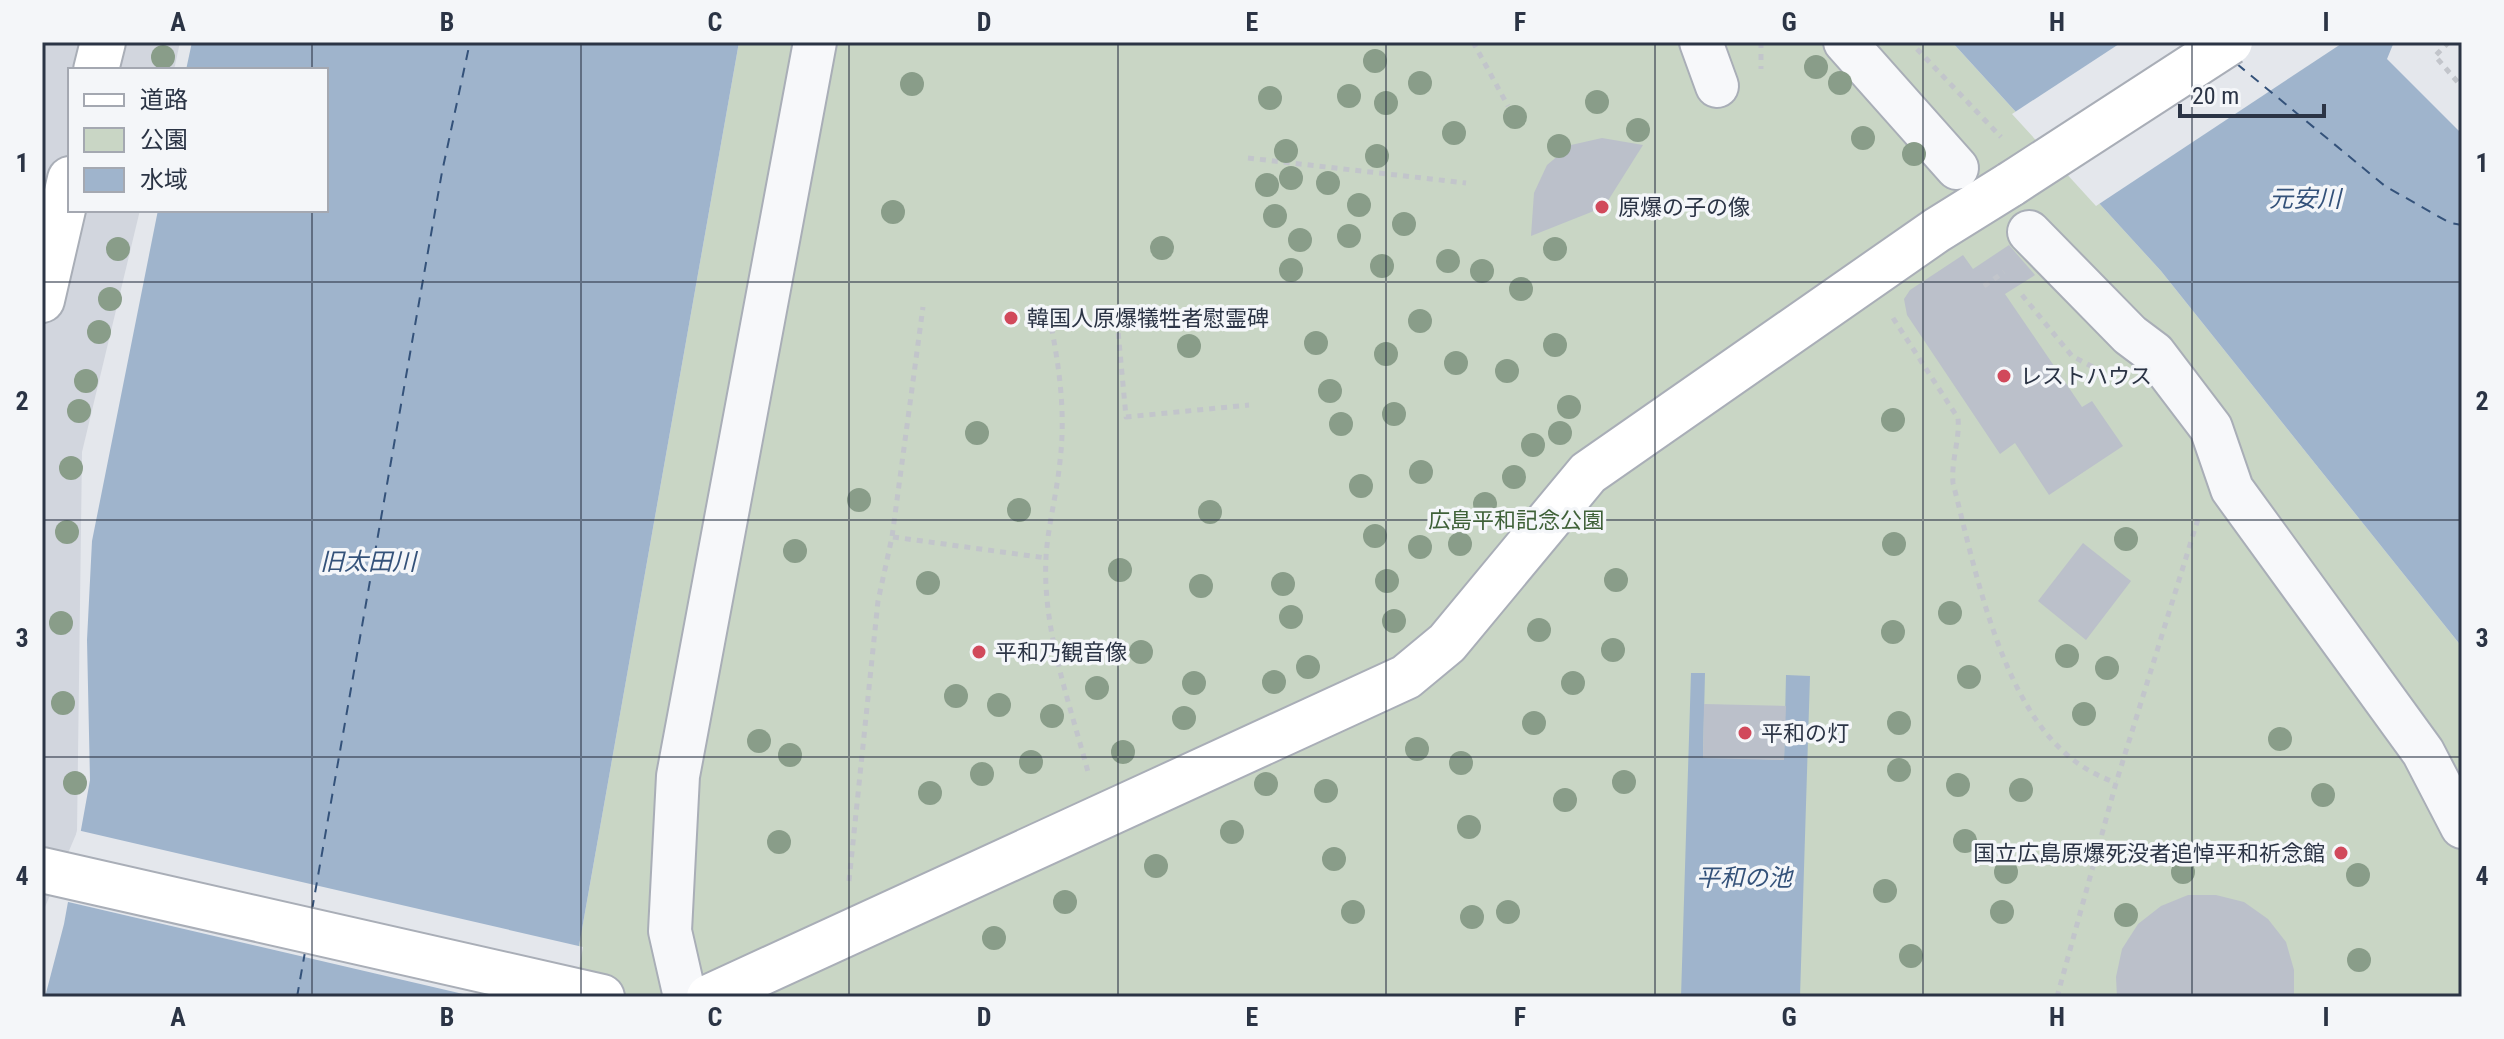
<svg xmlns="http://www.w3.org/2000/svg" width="2504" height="1039" font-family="'Roboto Condensed','Noto Sans JP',sans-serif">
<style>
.built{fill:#d2d6de}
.green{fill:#c9d6c5}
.water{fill:#9fb4cc}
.pier{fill:#e4e7ec}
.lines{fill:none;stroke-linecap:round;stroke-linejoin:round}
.ferry{stroke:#34527a;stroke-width:2;stroke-dasharray:10 8;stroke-linecap:butt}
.building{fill:#bbc0ca}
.street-casing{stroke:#a9aeb7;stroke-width:46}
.secondary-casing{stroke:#a9aeb7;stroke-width:48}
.path{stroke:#c2c5cb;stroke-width:5;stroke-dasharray:6 6;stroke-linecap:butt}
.street{stroke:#f7f8fa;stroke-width:42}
.secondary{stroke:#fff;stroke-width:44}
.secondary-bridge-casing{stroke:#a9aeb7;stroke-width:48;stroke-linecap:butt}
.secondary-bridge{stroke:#fff;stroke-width:44}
.tree{fill:#899d89}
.grid{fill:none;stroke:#2b3445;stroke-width:2;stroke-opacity:0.55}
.poi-dot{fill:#d1495b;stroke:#f4f6f9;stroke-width:3}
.labels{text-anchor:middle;stroke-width:7;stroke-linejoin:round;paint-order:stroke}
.poi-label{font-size:22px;fill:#2b3445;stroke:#f4f6f9;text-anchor:start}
.park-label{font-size:22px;fill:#3f6138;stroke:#f4f6f9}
.water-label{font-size:24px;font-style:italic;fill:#34527a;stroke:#f4f6f9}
.neatline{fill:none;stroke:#2b3445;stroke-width:3}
.grid-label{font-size:26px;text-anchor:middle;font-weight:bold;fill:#2b3445}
</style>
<rect width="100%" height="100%" fill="#e4e7ec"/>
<path class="built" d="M42 42H180L174 70H70V210H140L82 452 77 832 42 914Z"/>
<path class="green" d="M739 42H1952L2161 271 2462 647V997H570Z"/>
<g class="water">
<path d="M192 42H739L570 997H45L64 924 90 780 87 640 92 541 158 210H326V70H186Z"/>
<path d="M1952 42H2394L2387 59 2462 134V647L2161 271Z"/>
<path d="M1691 673H1705L1703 757 1784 760 1786 675 1810 676 1800 997H1681Z"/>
</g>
<g class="pier">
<path d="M2122 42H2344L2096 206 2012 114Z"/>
<path d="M77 830 583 947 574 997H476L64 901Z"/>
</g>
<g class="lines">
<g class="ferry">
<path d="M2237 64 2385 186 2450 223 2462 225"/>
<path d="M312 910 442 172 470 42"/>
<path d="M297 997 305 952"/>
</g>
</g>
<g class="building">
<path d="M1602 138 1643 145 1604 207 1531 236 1534 193 1547 165 1571 145Z"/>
<path d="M2009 245 2035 275 2005 294 2082 407 2092 401 2123 446 2049 495 2015 443 2000 454 1907 315 1904 299 1910 290 1963 255 1973 269Z"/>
<path d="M2083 543 2131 581 2086 640 2038 601Z"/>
<path d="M1704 704 1786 706 1784 760 1703 758Z"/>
<path d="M2188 895H2216L2244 902 2268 919 2286 942 2294 970V997H2117L2116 977 2122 949 2138 924 2161 906Z"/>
</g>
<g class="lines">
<defs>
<g id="street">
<path d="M1701 42 1717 86"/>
<path d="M1845 42 1957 168"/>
<path d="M2029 232 2130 335 2154 353 2211 428 2232 489 2423 752 2462 827"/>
<path d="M685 997 670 931 678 776 815 42"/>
</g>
<g id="secondary">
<path d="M96 70 103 42"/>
<path d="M42 300 70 179"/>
<path d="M42 870 602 997"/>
<path d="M709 997 1406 677 1447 643 1588 473 1937 230 2011 184"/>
</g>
</defs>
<use href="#street" class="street-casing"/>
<use href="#secondary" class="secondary-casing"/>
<g class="path">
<path d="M1473 42 1508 106"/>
<path d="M1761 42V69"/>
<path d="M2449 42 2435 56 2462 87"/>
<path d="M1917 49 2001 137"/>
<path d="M1248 158 1466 183"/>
<path d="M1984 286 2004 272"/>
<path d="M2022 295 2072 356 2093 367 2095 365"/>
<path d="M1116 309 1126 417 1249 405"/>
<path d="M1049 316C1059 363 1066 412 1060 461 1057 493 1048 525 1046 557 1042 629 1070 704 1088 772"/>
<path d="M1893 318 1958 418C1960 440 1951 460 1953 483 1974 565 1999 694 2064 752 2080 767 2096 775 2116 783"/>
<path d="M893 537 1046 558"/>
<path d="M849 881 878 601 892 537 923 307"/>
<path d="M2057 997 2116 783 2198 519"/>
</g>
<use href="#street" class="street"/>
<use href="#secondary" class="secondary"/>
<defs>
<path id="secondary-bridge" d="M2011 184 2230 42"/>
</defs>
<use href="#secondary-bridge" class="secondary-bridge-casing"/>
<use href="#secondary-bridge" class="secondary-bridge"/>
</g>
<g class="tree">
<circle cx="163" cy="57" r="12"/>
<circle cx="1375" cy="61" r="12"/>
<circle cx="1816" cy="67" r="12"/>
<circle cx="1420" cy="83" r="12"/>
<circle cx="1840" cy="83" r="12"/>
<circle cx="912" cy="84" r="12"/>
<circle cx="1349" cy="96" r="12"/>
<circle cx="1270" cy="98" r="12"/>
<circle cx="1597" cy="102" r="12"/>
<circle cx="1386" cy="103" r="12"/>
<circle cx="1515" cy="117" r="12"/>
<circle cx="1638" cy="130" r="12"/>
<circle cx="1454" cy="133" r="12"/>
<circle cx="1863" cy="138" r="12"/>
<circle cx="1559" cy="146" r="12"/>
<circle cx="1286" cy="151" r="12"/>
<circle cx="1914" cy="154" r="12"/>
<circle cx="1377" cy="156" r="12"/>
<circle cx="1291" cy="178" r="12"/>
<circle cx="1328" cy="183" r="12"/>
<circle cx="1267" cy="185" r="12"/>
<circle cx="1359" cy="205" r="12"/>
<circle cx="893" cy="212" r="12"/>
<circle cx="1275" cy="216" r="12"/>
<circle cx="1404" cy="224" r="12"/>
<circle cx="1349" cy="236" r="12"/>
<circle cx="1300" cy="240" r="12"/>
<circle cx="1162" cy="248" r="12"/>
<circle cx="118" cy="249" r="12"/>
<circle cx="1555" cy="249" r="12"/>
<circle cx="1448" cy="261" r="12"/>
<circle cx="1382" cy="266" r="12"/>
<circle cx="1291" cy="270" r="12"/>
<circle cx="1482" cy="271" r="12"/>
<circle cx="1521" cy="289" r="12"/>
<circle cx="110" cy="299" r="12"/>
<circle cx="1420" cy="321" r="12"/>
<circle cx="99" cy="332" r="12"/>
<circle cx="1316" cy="343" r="12"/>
<circle cx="1555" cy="345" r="12"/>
<circle cx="1189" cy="346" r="12"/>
<circle cx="1386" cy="354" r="12"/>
<circle cx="1456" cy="363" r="12"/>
<circle cx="1507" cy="371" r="12"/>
<circle cx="86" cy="381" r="12"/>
<circle cx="1330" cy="391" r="12"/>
<circle cx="1569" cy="407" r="12"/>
<circle cx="79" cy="411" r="12"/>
<circle cx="1394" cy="414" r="12"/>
<circle cx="1893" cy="420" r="12"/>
<circle cx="1341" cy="424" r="12"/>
<circle cx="977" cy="433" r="12"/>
<circle cx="1560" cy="433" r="12"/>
<circle cx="1533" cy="445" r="12"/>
<circle cx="71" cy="468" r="12"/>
<circle cx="1421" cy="472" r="12"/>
<circle cx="1514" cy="477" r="12"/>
<circle cx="1361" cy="486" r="12"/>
<circle cx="859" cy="500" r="12"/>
<circle cx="1485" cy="504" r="12"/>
<circle cx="1019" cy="510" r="12"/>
<circle cx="1210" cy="512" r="12"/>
<circle cx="67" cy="532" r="12"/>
<circle cx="1375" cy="536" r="12"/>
<circle cx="2126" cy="539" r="12"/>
<circle cx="1460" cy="544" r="12"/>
<circle cx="1894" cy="544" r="12"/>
<circle cx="1420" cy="547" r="12"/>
<circle cx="795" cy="551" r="12"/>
<circle cx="1120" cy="570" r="12"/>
<circle cx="1616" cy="580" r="12"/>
<circle cx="1387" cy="581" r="12"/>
<circle cx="928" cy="583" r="12"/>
<circle cx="1283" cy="584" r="12"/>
<circle cx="1201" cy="586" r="12"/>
<circle cx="1950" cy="613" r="12"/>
<circle cx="1291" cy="617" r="12"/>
<circle cx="1394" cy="621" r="12"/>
<circle cx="61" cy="623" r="12"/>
<circle cx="1539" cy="630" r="12"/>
<circle cx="1893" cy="632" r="12"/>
<circle cx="1613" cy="650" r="12"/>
<circle cx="1141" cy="652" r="12"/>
<circle cx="2067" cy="656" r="12"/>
<circle cx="1308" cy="667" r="12"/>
<circle cx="2107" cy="668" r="12"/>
<circle cx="1969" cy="677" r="12"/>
<circle cx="1274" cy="682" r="12"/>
<circle cx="1194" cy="683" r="12"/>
<circle cx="1573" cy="683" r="12"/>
<circle cx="1097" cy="688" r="12"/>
<circle cx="956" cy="696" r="12"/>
<circle cx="63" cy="703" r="12"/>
<circle cx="999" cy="705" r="12"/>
<circle cx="2084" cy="714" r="12"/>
<circle cx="1052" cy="716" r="12"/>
<circle cx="1184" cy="718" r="12"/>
<circle cx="1534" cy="723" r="12"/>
<circle cx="1899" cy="723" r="12"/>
<circle cx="2280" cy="739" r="12"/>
<circle cx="759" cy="741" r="12"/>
<circle cx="1417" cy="749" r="12"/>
<circle cx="1123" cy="752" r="12"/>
<circle cx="790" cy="755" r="12"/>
<circle cx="1031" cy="762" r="12"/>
<circle cx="1461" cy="763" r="12"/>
<circle cx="1899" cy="770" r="12"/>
<circle cx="982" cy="774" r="12"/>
<circle cx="1624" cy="782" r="12"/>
<circle cx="75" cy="783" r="12"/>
<circle cx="1266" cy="784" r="12"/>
<circle cx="1958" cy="785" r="12"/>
<circle cx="2021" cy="790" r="12"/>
<circle cx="1326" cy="791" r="12"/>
<circle cx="930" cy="793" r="12"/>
<circle cx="2323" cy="795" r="12"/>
<circle cx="1565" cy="800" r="12"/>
<circle cx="1469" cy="827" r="12"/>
<circle cx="1232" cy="832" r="12"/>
<circle cx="1965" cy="841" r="12"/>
<circle cx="779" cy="842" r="12"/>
<circle cx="1334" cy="859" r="12"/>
<circle cx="1156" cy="866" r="12"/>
<circle cx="2006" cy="872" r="12"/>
<circle cx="2183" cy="872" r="12"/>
<circle cx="2358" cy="875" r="12"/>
<circle cx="1885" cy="891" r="12"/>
<circle cx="1065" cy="902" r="12"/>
<circle cx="1353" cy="912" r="12"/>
<circle cx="1508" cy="912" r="12"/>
<circle cx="2002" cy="912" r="12"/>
<circle cx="2126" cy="915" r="12"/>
<circle cx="1472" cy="917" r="12"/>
<circle cx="994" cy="938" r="12"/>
<circle cx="1911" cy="956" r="12"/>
<circle cx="2359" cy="960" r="12"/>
</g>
<path class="grid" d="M312 42V70M581 42V997M849 42V997M1118 42V997M1386 42V997M1655 42V997M1923 42V997M2192 42V997M312 210V997M42 282H2462M42 520H2462M42 757H2462"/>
<g class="poi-dot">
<circle cx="1602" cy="207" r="8"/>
<circle cx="1011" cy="318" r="8"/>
<circle cx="2004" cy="376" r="8"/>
<circle cx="979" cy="652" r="8"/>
<circle cx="1745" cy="733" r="8"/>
<circle cx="2341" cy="853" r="8"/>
</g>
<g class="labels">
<g class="poi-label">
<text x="1618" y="215">原爆の子の像</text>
<text x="1027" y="326">韓国人原爆犠牲者慰霊碑</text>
<text x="2020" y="384">レストハウス</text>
<text x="995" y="660">平和乃観音像</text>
<text x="1761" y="741">平和の灯</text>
<text x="2325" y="861" text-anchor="end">国立広島原爆死没者追悼平和祈念館</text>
</g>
<g class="park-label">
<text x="1516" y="528">広島平和記念公園</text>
</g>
<g class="water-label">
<text x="2305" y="207">元安川</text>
<text x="368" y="570">旧太田川</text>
<text x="1744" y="886">平和の池</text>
</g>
</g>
<rect width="2504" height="1039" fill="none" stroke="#f4f6f9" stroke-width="88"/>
<rect x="68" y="68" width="260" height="144" fill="#f4f6f9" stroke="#a4a8b1" stroke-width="2"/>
<rect x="84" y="94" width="40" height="12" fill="#ffffff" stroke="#a4a8b1" stroke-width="2"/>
<text x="140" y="108" font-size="24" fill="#2b3445">道路</text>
<rect x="84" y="128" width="40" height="24" fill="#c9d6c5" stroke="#a4a8b1" stroke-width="2"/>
<text x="140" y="148" font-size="24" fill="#2b3445">公園</text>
<rect x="84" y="168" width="40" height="24" fill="#9fb4cc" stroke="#a4a8b1" stroke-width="2"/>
<text x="140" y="188" font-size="24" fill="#2b3445">水域</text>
<path d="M2180 104v12h144v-12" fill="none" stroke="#2b3445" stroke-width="4"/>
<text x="2192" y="104" font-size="24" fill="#2b3445" stroke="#f4f6f9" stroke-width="6" paint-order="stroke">20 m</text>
<rect x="44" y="44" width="2416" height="951" class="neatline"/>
<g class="grid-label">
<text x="178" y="31">A</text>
<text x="447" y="31">B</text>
<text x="715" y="31">C</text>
<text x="984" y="31">D</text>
<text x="1252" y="31">E</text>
<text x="1520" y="31">F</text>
<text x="1789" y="31">G</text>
<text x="2057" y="31">H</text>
<text x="2326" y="31">I</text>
<text x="22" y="172">1</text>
<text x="2482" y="172">1</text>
<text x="22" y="410">2</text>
<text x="2482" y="410">2</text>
<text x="22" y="647">3</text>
<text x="2482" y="647">3</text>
<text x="22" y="885">4</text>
<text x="2482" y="885">4</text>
<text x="178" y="1026">A</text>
<text x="447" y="1026">B</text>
<text x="715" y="1026">C</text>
<text x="984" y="1026">D</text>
<text x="1252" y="1026">E</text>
<text x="1520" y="1026">F</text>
<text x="1789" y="1026">G</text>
<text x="2057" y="1026">H</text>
<text x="2326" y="1026">I</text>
</g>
</svg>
